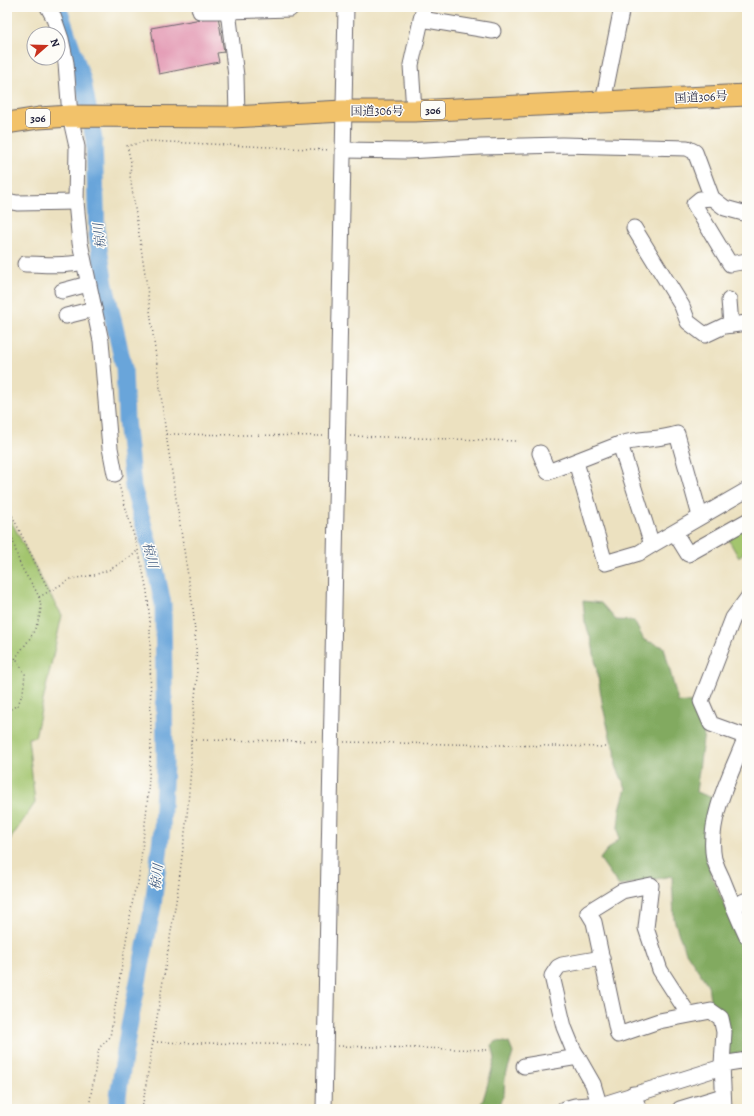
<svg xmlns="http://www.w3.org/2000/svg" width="754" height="1116" font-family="Alegreya,'Noto Serif JP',serif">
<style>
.green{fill:#a3c56e;stroke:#627454}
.forest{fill:#82aa61;stroke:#52664e}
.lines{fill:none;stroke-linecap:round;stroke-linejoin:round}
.river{stroke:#69a5da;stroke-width:17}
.building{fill:#e190ad}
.minor-casing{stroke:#69656a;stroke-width:17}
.highway-casing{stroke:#69656a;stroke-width:23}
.path{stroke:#69656a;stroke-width:1.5;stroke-dasharray:1 3;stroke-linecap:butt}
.minor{stroke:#fff;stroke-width:15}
.highway{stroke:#f2c26a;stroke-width:21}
.labels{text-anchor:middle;stroke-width:3;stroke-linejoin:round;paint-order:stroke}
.shield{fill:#fdfcf7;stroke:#646373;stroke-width:1}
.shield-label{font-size:11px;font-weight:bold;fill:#22223b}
.street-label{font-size:12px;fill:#22223b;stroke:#fdfcf7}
.water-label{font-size:13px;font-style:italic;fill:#425d83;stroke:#fdfcf7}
</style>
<rect width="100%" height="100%" fill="#fdfcf7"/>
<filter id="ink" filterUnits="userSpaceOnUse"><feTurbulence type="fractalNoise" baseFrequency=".025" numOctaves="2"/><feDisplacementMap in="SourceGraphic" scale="8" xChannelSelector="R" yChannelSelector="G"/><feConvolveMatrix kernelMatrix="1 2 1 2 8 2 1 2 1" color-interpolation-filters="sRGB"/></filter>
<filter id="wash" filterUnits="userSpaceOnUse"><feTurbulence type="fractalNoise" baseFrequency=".012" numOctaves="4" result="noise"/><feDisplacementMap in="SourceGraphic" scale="16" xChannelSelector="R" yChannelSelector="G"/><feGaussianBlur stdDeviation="0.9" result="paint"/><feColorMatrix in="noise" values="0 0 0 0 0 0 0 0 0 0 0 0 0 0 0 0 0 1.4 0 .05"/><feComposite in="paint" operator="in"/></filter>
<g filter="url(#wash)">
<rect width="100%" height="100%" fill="#ece1c0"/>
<g class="green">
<path d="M7 513 48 592 62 615 35 737 28 738 35 803 7 844Z"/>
<path d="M747 526V548L739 558 727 537Z"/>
</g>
<g class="forest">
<path d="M583 601 601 603 616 620 634 621 644 640 664 647 678 702 694 703 705 725 696 792 711 797 706 857 712 877 747 954V1056L731 1059 711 1006 708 985 686 952 679 935 674 919 672 876 619 886 600 859 606 851 619 839 618 827 620 809 626 788 616 766 615 749 611 741 603 707 592 642 585 622Z"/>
<path d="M497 1041 509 1043 513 1053 505 1078 504 1094 497 1109H478L483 1100 495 1059 492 1045Z"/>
</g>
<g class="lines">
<path class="river" d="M57 7 61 15 83 81 94 140 97 236 105 285 117 336 124 368 126 420 133 487 155 566 163 604 165 763 162 828 153 906 128 1032 118 1096V1109"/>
</g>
<g id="blocks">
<path class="building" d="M218 16 224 52 217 53 219 62 159 74 151 28Z"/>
</g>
</g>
<g filter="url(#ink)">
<use href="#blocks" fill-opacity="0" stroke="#69656a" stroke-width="1"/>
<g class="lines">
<defs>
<g id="minor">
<path d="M48 7 53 16 61 39 66 63 70 116 77 147 76 202 80 243 101 341 110 448 115 474"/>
<path d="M199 7 200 11H228"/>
<path d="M421 19 493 31"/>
<path d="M603 102 622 7"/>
<path d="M414 111 411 65 424 7"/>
<path d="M237 117 236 76 228 11 290 9"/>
<path d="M343 150 407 151 481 147 562 145 687 148 695 152 712 198 725 208 747 214"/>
<path d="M712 198 700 199 694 204 730 264 747 261"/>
<path d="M7 201 17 203 76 202"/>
<path d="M634 228 682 306 688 322 705 335 724 326 747 323"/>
<path d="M25 264C45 264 64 267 83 262"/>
<path d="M62 291 88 284"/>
<path d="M729 300 731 325"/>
<path d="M66 316 94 309"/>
<path d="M620 444C639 438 659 440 677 434L700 516"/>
<path d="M540 453 548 472 620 444 652 545 747 490"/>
<path d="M576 462 605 563 639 553 652 545"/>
<path d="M675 533 688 554 747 521"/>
<path d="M747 599 733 618 701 701 711 724 747 737"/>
<path d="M747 734C733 770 706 819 714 859 716 865 719 872 722 878 730 898 738 918 747 937"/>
<path d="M733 906 747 900"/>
<path d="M689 1015 660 970 646 928 651 885 622 891 588 912 594 922 618 1035 659 1021 711 1011 721 1018 724 1032 722 1064"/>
<path d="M524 1066 578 1057"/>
<path d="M633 1094 639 1109"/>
<path d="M599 1104 593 1084 573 1049 564 1027 552 976 558 967 562 965 602 958"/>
<path d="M324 1109 346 7"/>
<path d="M564 1109 575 1106 604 1104 722 1067"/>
<path d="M680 1109 723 1096"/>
<path d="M724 1109 722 1064 747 1060"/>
</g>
<path id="highway" d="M7 123 39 118 70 116 232 117 343 111H414L747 95"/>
</defs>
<use href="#minor" class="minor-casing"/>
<use href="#highway" class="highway-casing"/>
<g class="path">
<path d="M166 434 324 436"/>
<path d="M350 436 518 441"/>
<path d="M7 505 49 591"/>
<path d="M7 524C14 538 15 554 22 568 30 584 46 597 39 618 37 624 34 632 30 638 25 646 17 654 13 663 9 673 13 685 7 693"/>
<path d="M39 597 71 579 94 575 109 570 132 556 138 550"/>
<path d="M7 711 18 705 23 692 25 674 16 658"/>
<path d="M191 740 318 741"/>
<path d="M344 742 606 747"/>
<path d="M153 1042 312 1045"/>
<path d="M338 1046 490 1050"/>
<path d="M89 1109 91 1094 99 1048 110 1037 134 893 138 884 147 807 151 747 150 622 147 591 140 557 119 485"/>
<path d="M142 1109 178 889 187 816 191 768V740L197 676 196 645 193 608 166 434 146 280 130 176 131 162 127 146 148 141 330 150"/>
</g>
<use href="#minor" class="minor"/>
<use href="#highway" class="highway"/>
</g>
</g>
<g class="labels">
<g class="shield">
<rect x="421" y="101" width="24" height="18" rx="3"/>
<rect x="26" y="109" width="24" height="18" rx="3"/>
</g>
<g class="shield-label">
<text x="433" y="114">306</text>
<text x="38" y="122">306</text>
</g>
<g class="street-label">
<text transform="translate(701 97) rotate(-3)" y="4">国道306号</text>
<text x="377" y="115">国道306号</text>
</g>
<g class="water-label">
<text transform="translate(99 236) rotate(-97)" y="5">椋川</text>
<text transform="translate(151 555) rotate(76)" y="5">椋川</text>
<text transform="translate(156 877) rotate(-83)" y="5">椋川</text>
</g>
</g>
<rect width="754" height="1116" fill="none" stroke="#fdfcf7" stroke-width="24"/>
<g transform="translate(46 46) rotate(70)"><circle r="19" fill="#fdfcf7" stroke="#a5a5ac"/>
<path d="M0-3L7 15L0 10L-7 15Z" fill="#c8321e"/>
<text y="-6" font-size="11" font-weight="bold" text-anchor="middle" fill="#22223b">N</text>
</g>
</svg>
